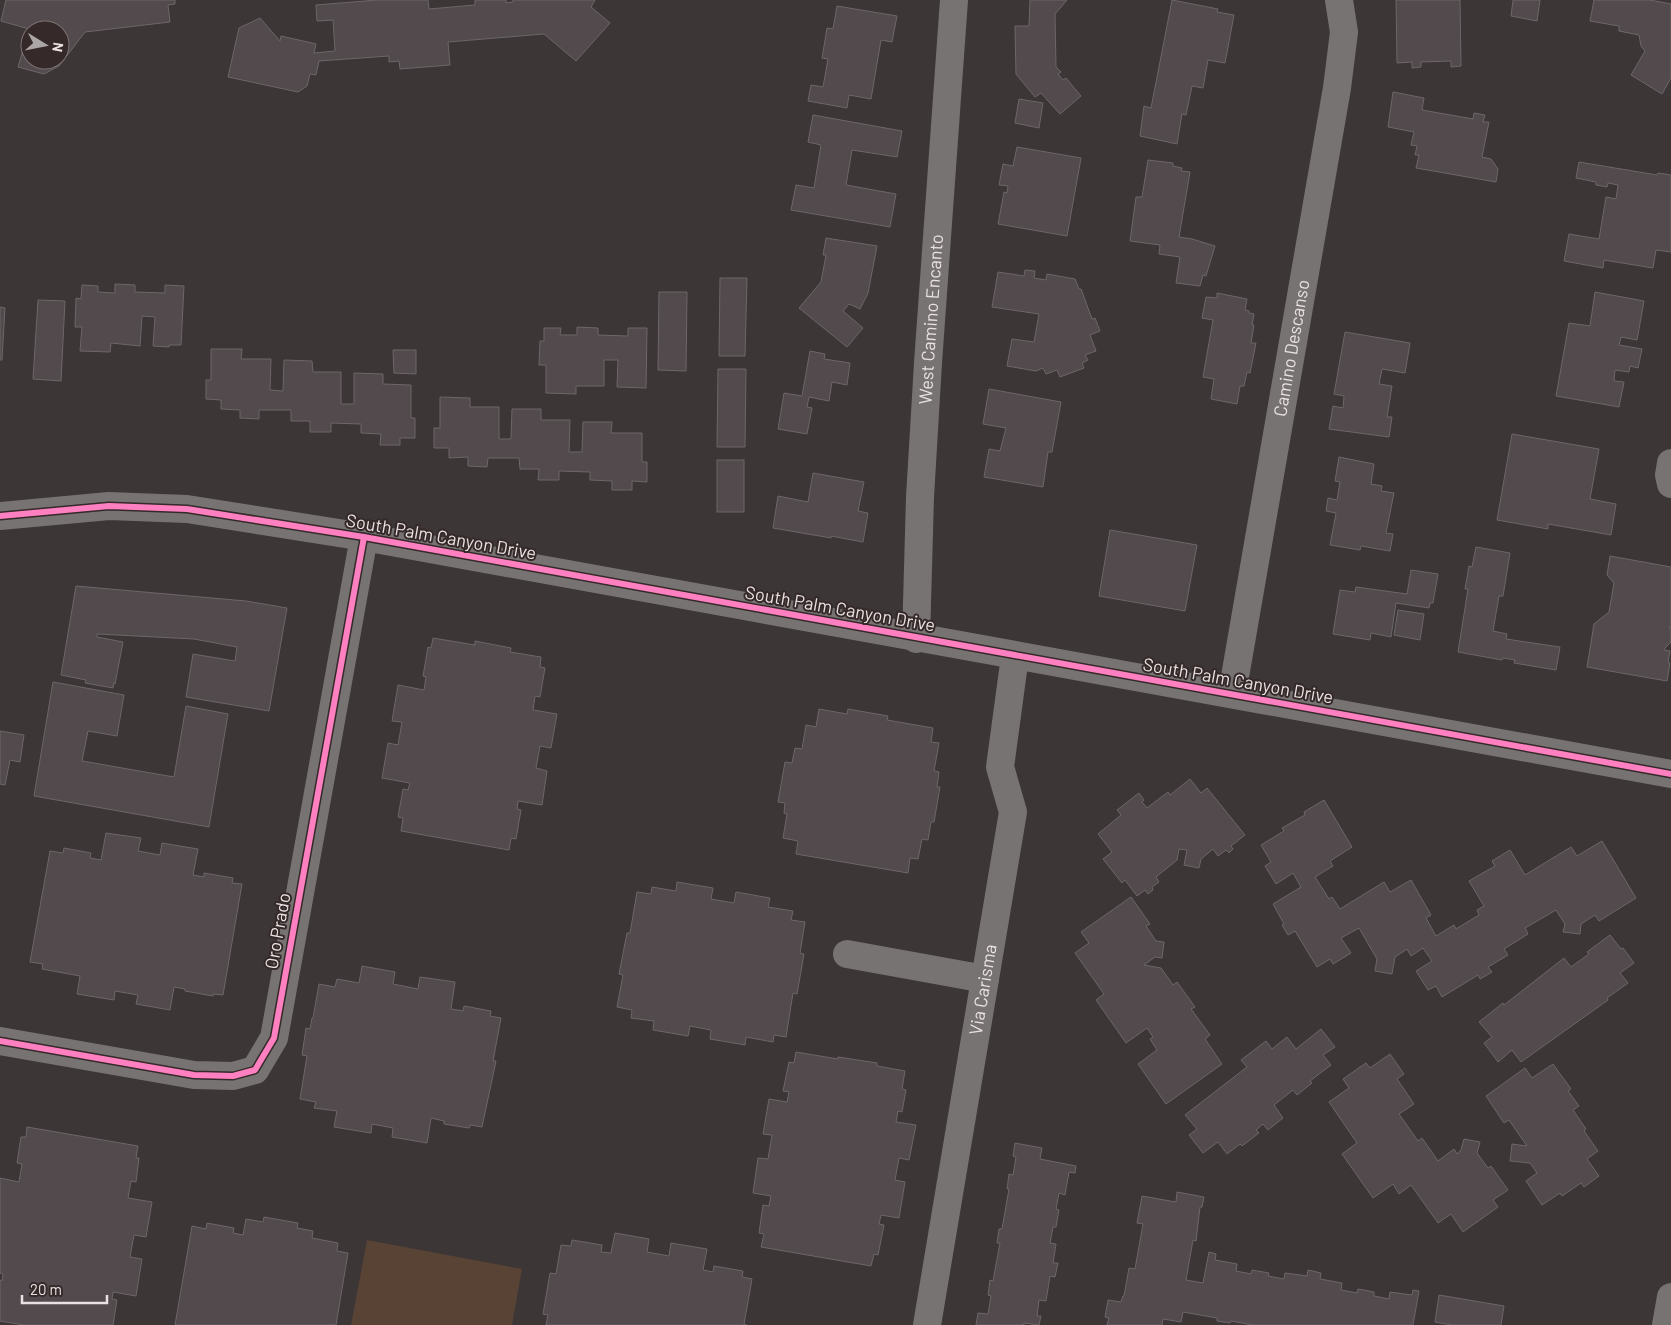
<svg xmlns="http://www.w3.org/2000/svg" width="1671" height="1325" font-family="Barlow,sans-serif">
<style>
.green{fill:#584335}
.building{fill:#524a4c;stroke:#6c6768;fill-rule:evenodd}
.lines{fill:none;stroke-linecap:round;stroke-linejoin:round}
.minor{stroke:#787373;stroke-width:28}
.cycleway-casing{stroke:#35292a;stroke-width:9}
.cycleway{stroke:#ff80c0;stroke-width:6}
.labels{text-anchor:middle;stroke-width:4;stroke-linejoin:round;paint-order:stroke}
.street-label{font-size:18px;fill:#eae2e2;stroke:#35292a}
</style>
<rect width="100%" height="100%" fill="#3c3636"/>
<path class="green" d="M367 1240 522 1269 512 1325H351Z"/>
<g class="building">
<path d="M6 0H175V4L168 5 170 22 85 32 59 66 44 74 18 67 29 29 1 21ZM30 30H60V60H30Z"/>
<path d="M377 0H428L429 9 475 5V0H506V3L513 2V0H595L591 7 610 23 576 61 544 34 448 42 450 65 400 69 399 61 389 62V56L319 61 316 75 310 74 307 86 298 92 228 77 239 28 260 18 280 41 281 36 316 44 314 53 335 51 333 20 317 21 316 5Z"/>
<path d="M1030 0H1067L1055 14 1056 67 1061 72 1058 74 1063 80 1066 78 1081 96 1060 114 1041 93 1035 97 1016 74 1015 26H1029Z"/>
<path d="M1172 0 1218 9 1217 12 1234 15 1225 63 1208 60 1203 88 1192 86 1186 115 1182 114 1177 144 1140 136 1144 106 1151 108Z"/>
<path d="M1396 0H1460L1461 66 1451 67V61L1421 62V67L1412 68V62L1397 63Z"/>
<path d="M1513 0H1540L1537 21 1511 16Z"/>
<path d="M1594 0H1650L1671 4V78L1662 94 1631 75 1645 51 1641 46 1639 35 1619 31V26L1590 21Z"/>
<path d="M837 6 897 16 892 42 881 40 871 99 849 95 847 108 808 101 811 85 823 87 828 59 822 58 827 28 833 29Z"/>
<path d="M1393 92 1424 98 1422 110 1473 119 1474 113 1485 115 1483 122H1489L1482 157 1491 159 1498 169 1496 182 1416 168 1419 155H1415L1417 146 1411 145 1414 132 1388 127Z"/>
<path d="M1019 99 1043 103 1039 128 1015 123Z"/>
<path d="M813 115 902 131 897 157 852 150 846 185 896 194 890 227 791 210 796 185 814 188 821 145 808 142Z"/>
<path d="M1017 147 1081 158 1067 236 998 224 1004 192 1007 193 1008 186 999 185 1003 164 1013 166Z"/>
<path d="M1148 160 1173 163V166L1182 168 1181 171 1190 172 1179 237 1192 239 1215 246 1206 276 1203 275 1200 286 1176 283 1180 257 1159 254 1160 245 1130 241 1136 197H1142Z"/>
<path d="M1579 162 1657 175 1658 173 1671 175V252L1656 250 1653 268 1604 260 1603 268 1564 261 1569 234 1599 239 1606 197 1616 199 1618 185 1608 183 1607 187 1596 185V182L1576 178Z"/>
<path d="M826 238 877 246 868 293 860 309 849 304 843 311 863 328 847 347 799 308 821 282 826 255H823Z"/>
<path d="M1025 270 1035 271 1034 278 1046 280 1047 274 1075 279 1079 289H1081L1092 319 1095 318 1100 331 1090 335 1096 351 1085 355 1088 360 1082 363 1084 368 1060 377 1057 370 1046 374 1043 368 1036 371 1007 366 1012 339 1034 342 1039 314 992 307 998 272 1024 276Z"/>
<path d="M720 278H747L745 356H719Z"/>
<path d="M115 284 135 285V292L165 293V285L184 286 181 345H169V347L153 346 155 317 142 316 140 346 111 343 110 352 80 351 82 327H75L76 298 81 299 82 285 98 286V292L115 293Z"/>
<path d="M659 292H687L686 371 658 370Z"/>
<path d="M1595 292 1644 301 1637 340 1621 337 1619 345 1642 349 1638 368 1630 366 1629 372 1615 370 1614 381 1624 382 1619 407 1556 396 1569 323 1590 326Z"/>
<path d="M1217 293 1247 299 1245 310 1249 311V313L1254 314 1252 325H1254L1251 343H1256L1250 373 1247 372 1244 386H1240L1237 404 1211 399 1214 379 1203 377 1213 320 1202 318 1206 297 1217 298Z"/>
<path d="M38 300 65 301 61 381 33 379Z"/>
<path d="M0 307 5 308 2 360H0Z"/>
<path d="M577 327 598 328V335L628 336V328H647L646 388 617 387 618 360H604V386H576V394L546 393V365H539L540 341H544V328H561L560 335H577Z"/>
<path d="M1345 332 1410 343 1405 373 1382 369 1379 384 1392 386 1387 417H1392L1389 437 1329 429 1333 406 1343 408 1344 396 1334 394Z"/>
<path d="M211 349H242L241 359H271L270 390 283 391 284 360 312 361 313 372H341V404H354V373L383 374V384L411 385V418H415V438H400V445H380L381 434 361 433V424L331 423V432H310V421H291V410H259V419L240 418V410L221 409V400L206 399V380H211Z"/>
<path d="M393 350H416V374L394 373Z"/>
<path d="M810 351 825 354 824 359 850 363 847 385 832 382 829 401 809 397 807 407 812 408 807 434 778 429 784 393 802 396Z"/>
<path d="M718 369H746L745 447H717Z"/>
<path d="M989 389 1061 402 1052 452H1048L1043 487 984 477 989 449 1000 451 1006 428 983 424Z"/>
<path d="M440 397 470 398V407H499V439H511L512 409H541V420H570L569 452H582L583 422H612L611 433H642V462H647V482L632 481V490H612V481L590 480V472L559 471V480H538L539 469H520L519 458H488L487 467 468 466V457L449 458V448H434V428H440Z"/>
<path d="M1512 434 1599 449 1590 499 1616 504 1611 535 1548 524V529L1497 520Z"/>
<path d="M1339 457 1374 464 1371 484 1382 486 1381 491 1394 493 1386 533 1393 534 1390 551 1361 546 1360 550 1330 545 1336 513 1326 511 1328 498 1337 500 1340 482 1335 481Z"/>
<rect x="717" y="460" width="27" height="52"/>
<path d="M813 473 864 482 858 511 868 513 863 542 831 536V538L773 528 778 496 808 502Z"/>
<path d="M1110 530 1197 545 1185 611 1099 596Z"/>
<path d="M1476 547 1510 553 1503 596H1499L1493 631 1507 634 1506 639 1560 647 1556 670 1514 663 1515 660 1503 658 1502 660 1458 652 1468 589H1465L1469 566 1472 567Z"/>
<path d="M1610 556 1671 567V627H1669L1671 629V642L1665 648 1664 650 1670 651 1668 662 1670 663 1667 681 1587 667 1594 624 1609 612 1614 583 1607 575Z"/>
<path d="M1411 570 1438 574 1433 603H1430L1429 608 1396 603 1391 637 1371 633 1370 640 1333 634 1340 590 1355 592 1356 587 1407 594Z"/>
<path d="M76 586 246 601 287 608 269 711 186 697 193 654 235 661 237 647 194 639 97 634V637L123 642 115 684 114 683 113 688 85 683 86 680 61 675Z"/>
<path d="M1398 610 1424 614 1420 640 1394 635Z"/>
<path d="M433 638 475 645V641L511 648 510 652 541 657 540 667 545 668 540 697 535 696 533 710 557 714 551 748 540 746 536 768 547 771 542 805 518 801 517 809 521 810 516 839 511 838 509 850 401 831 403 818 398 817 403 789 408 790 410 783 382 778 388 743 398 745 402 722 392 721 398 685 424 690 426 677 423 676 428 647 431 648Z"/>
<path d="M53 682 124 695 117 736 88 731 82 761 174 777 186 706 228 714 209 827 34 796Z"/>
<path d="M819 709 847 714 848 709 888 716 887 720 933 728 931 742 939 743 934 771 939 772 937 787H940L934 822H931L928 840 922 839 918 859 910 858 908 873 796 854 798 841 783 838 787 814 784 813 785 803 778 802 785 762 792 763 795 748 802 749 806 725 816 727Z"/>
<path d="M0 731 24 735 20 762 10 760 5 785 0 784Z"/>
<path d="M1190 779 1201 793 1207 788 1245 835 1231 846 1233 849 1229 853 1226 850 1218 856 1213 849 1201 859 1199 868 1184 865 1187 850 1179 849 1177 860 1156 877 1159 882 1152 887 1153 890 1148 894 1145 890 1137 896 1125 880 1122 883 1103 859 1112 852 1098 834 1121 815 1117 810 1139 793 1144 800 1142 802 1147 808 1168 792 1170 795Z"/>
<path d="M1324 800 1352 847 1330 861 1333 866 1315 877 1329 899 1332 897 1340 909 1384 882 1390 892 1411 880 1431 915 1426 918 1436 936 1454 925 1456 929 1479 915 1477 910 1484 906 1469 881 1495 866 1492 861 1510 850 1525 875 1571 847 1577 856 1602 841 1636 898 1599 921 1595 915 1581 924 1580 934 1563 932 1565 924 1556 910 1525 928 1528 934 1504 949 1508 955 1488 967 1492 972 1480 979 1478 975 1442 997 1436 986 1428 990 1416 971 1432 961 1423 948 1411 956 1407 949 1395 957 1392 974 1375 971 1377 959 1359 928 1341 938 1351 953 1333 964 1330 959 1317 967 1295 931 1288 935 1282 925 1284 924 1273 904 1301 887 1293 873 1276 884 1265 866 1271 862 1261 845 1284 831 1282 828 1305 815 1304 812Z"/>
<path d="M106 833 141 838 138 851 160 855 162 843 198 849 193 875 204 877V873L233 878 232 883 242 884 223 995 213 994V996L185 991V989L174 987 170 1010 136 1004 138 995 115 991 114 1000 77 994 80 976 42 969 43 964 30 962 50 851 63 853 64 848 91 853 90 858 101 860Z"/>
<path d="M677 882 713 888 711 899 734 903 736 892 770 898 768 907 793 911 791 920 805 922 800 953 804 954 797 994 793 993 786 1037 774 1035 773 1042 746 1037 745 1045 710 1039 711 1030 690 1026 688 1036 653 1030 654 1021 631 1018 632 1010 617 1007 623 975 619 974 627 933H630L637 892 651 894 652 887 676 891Z"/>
<path d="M1131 897 1150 924 1146 926 1156 941 1164 942 1162 958 1155 957 1144 965 1161 968 1173 985 1177 982 1195 1007 1191 1009 1210 1035 1205 1039 1222 1064 1166 1104 1138 1064 1157 1050 1150 1039 1153 1037 1147 1028 1126 1043 1096 1000 1104 994 1075 953 1089 943 1081 932Z"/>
<path d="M1610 935 1621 949 1623 948 1634 963 1620 973 1628 983 1607 998 1608 1000 1521 1062 1512 1050 1498 1062 1484 1043 1492 1037 1479 1022 1503 1003 1504 1005 1564 958 1571 967 1589 954 1587 952Z"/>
<path d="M362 966 395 972 393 984 418 989 420 977 455 982 451 1009 463 1011 464 1006 491 1011 490 1016 501 1018 493 1061H496L482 1127 470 1125 469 1128 444 1124V1121L431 1118 427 1143 392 1137 393 1128 372 1124 371 1133 334 1127 337 1111 314 1108 316 1102 300 1099 307 1056 302 1055 306 1028 310 1029 312 1018H313L319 984 335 987 337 979 359 983Z"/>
<path d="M1321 1029 1335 1047 1323 1055 1331 1065 1310 1081 1312 1083 1297 1095 1293 1090 1274 1105 1283 1118 1268 1130 1263 1124 1256 1130 1259 1133 1242 1146 1240 1144 1227 1154 1218 1142 1203 1153 1189 1135 1197 1129 1185 1115 1247 1067 1241 1060 1266 1041 1272 1049 1287 1037 1296 1049Z"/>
<path d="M796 1052 838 1059V1057L877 1063V1066L905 1071 902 1089 906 1090 902 1112 898 1111 896 1122 916 1125 909 1160 899 1158 895 1180 905 1182 899 1218 881 1215 879 1224 884 1225 878 1255 874 1254 871 1266 761 1247 764 1234 759 1233 763 1205 769 1206 771 1196 753 1193 758 1158 768 1159 772 1135 763 1134 769 1099 787 1102 789 1092 783 1091 789 1062 794 1063Z"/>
<path d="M1390 1054 1404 1074 1397 1079 1414 1104 1399 1114 1418 1141 1422 1138 1438 1161 1454 1149 1457 1154 1461 1150 1464 1139 1480 1142 1477 1153 1488 1168 1491 1166 1508 1190 1493 1200 1498 1207 1463 1232 1451 1214 1438 1223 1411 1185 1399 1194 1393 1184 1373 1198 1342 1154 1357 1143 1329 1102 1349 1088 1343 1079 1366 1063 1370 1068Z"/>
<path d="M1553 1064 1571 1089 1568 1091 1579 1106 1573 1110 1586 1129 1584 1131 1598 1151 1587 1159 1599 1176 1584 1187 1581 1183 1562 1196 1560 1193 1542 1205 1526 1181 1537 1173 1530 1163 1510 1161 1512 1144 1527 1146 1509 1120 1504 1123 1486 1096 1525 1068 1532 1078Z"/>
<path d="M27 1127 138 1146 136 1158H139L136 1182 131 1181 128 1198 152 1202 146 1237 134 1235 130 1257 142 1259 136 1296 113 1292 112 1299 117 1300 113 1325H24L0 1321V1280L2 1281 3 1274 0 1273V1178L19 1182 22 1164 17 1163 21 1137H26Z"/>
<path d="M1015 1143 1042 1148 1040 1159 1076 1166 1075 1173 1069 1172 1065 1195 1059 1193 1056 1209 1059 1210 1056 1227H1053L1050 1243 1056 1244 1053 1263H1058L1055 1277 1050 1276 1046 1301 1039 1300 1037 1316H1041L1039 1325 1024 1323V1325H976L978 1313 988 1314 991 1296 988 1295 990 1280 993 1281 1000 1243H997L999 1229H1002L1009 1189H1007L1009 1174 1013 1175 1016 1157 1013 1156Z"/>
<path d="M1177 1192 1204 1197 1202 1207H1200L1196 1241 1193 1240 1186 1280 1203 1283 1209 1252 1216 1254 1215 1260 1237 1264 1236 1271 1251 1274 1252 1270 1269 1273 1268 1276 1284 1279 1285 1273 1307 1276 1308 1270 1321 1273 1320 1279 1342 1283 1341 1290 1357 1293 1358 1289 1374 1292V1296L1389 1299 1390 1292 1412 1295 1413 1290 1419 1291 1413 1325H1253L1231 1321 1230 1323 1217 1321V1318L1183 1312 1181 1322 1163 1319 1162 1325H1107L1109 1318 1105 1317 1108 1300 1121 1302 1123 1296H1124L1129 1268 1135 1269 1143 1224 1137 1223 1142 1196 1176 1202Z"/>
<path d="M264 1217 298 1223 297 1228 313 1231 312 1238 338 1243 337 1251 348 1253 336 1325H175L192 1226 206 1229 207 1223 234 1228 233 1233 243 1235 246 1219 263 1222Z"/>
<path d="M615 1233 649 1239 647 1252 669 1256 671 1243 707 1249 703 1270 713 1272 714 1266 743 1271 742 1277 752 1279 744 1324 747 1325H546L548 1315 543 1314 550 1273 556 1274 561 1245 571 1246 572 1240 602 1245 601 1252 611 1253Z"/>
<path d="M1439 1295 1504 1306 1501 1325H1451L1435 1322Z"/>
</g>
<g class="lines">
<g class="minor">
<path d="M1671 463 1669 475 1671 484"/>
<path d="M0 516 109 506 187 509 364 537 1671 774"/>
<path id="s1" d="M916 639 920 497 928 363 954 0"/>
<path id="s2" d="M1232 694 1337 88 1344 32 1339 0"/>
<path d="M847 954 985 979"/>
<path d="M0 1041 194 1075 233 1076 255 1070 274 1038 364 537"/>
<path id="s3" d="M927 1325 1013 812 1000 767 1015 656"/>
<path d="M1666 1325 1671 1297"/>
</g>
<defs>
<g id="cycleway">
<path d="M0 516 109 506 187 509 364 537 1671 774"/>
<path d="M0 1041 194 1075 233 1076 255 1070 274 1038 364 537"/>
</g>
</defs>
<use href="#cycleway" class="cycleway-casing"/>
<use href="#cycleway" class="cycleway"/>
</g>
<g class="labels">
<g class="street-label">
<text dy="6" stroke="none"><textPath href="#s1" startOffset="320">West Camino Encanto</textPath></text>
<text dy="6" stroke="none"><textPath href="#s2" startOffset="351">Camino Descanso</textPath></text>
<text transform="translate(441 537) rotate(10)" y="6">South Palm Canyon Drive</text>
<text transform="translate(840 609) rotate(10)" y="6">South Palm Canyon Drive</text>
<text transform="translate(1238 681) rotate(10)" y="6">South Palm Canyon Drive</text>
<text transform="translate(278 931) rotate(-80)" y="6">Oro Prado</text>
<text dy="6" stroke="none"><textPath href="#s3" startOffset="340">Via Carisma</textPath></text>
</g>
</g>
<g transform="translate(45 45) rotate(100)"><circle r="24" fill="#35292a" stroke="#7d7374"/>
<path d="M0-4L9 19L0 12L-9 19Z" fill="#ada6a6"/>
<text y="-8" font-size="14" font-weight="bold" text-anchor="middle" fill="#eae2e2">N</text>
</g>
<path d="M22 1295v8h85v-8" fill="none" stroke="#eae2e2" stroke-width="2.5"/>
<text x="30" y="1295" font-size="15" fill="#eae2e2" stroke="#35292a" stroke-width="4" paint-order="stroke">20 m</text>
</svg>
